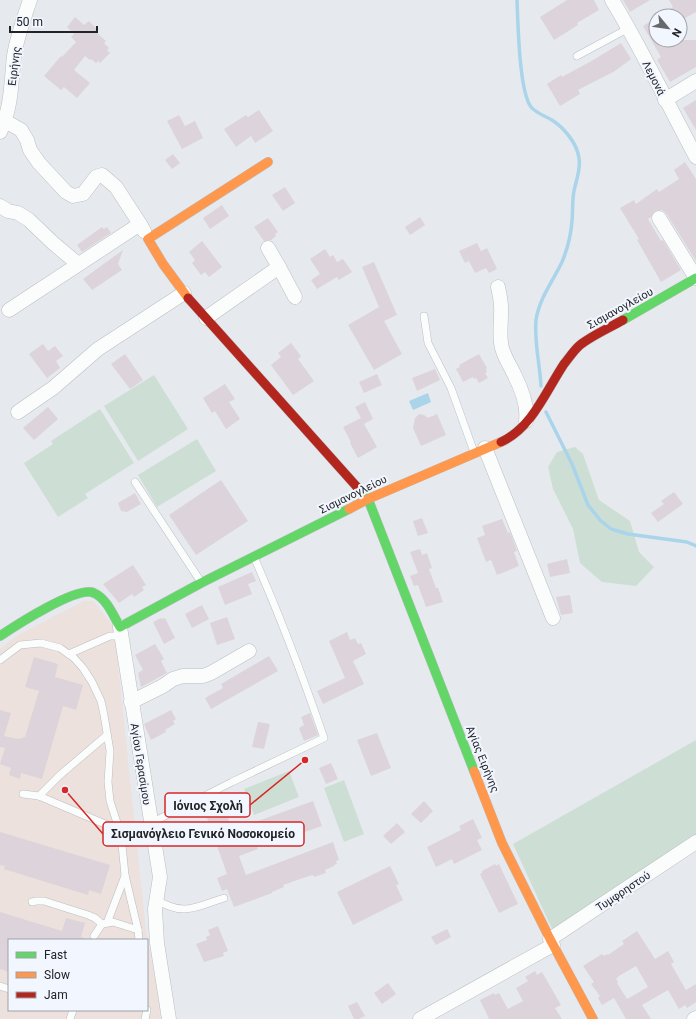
<svg xmlns="http://www.w3.org/2000/svg" width="696" height="1019" font-family="Roboto,sans-serif">
<style>
.medical{fill:#ece1dc;fill-rule:evenodd}
.green{fill:#cddfd4}
.water{fill:#aad4ea}
.lines{fill:none;stroke-linecap:round;stroke-linejoin:round}
.stream{stroke:#aad4ea;stroke-width:3.5}
.building{fill:#dcd4da;fill-rule:evenodd}
.lane-casing{stroke:#bcbec1;stroke-width:8}
.street-casing{stroke:#bcbec1;stroke-width:15}
.fast-casing{stroke:#bcbec1;stroke-width:10}
.slow-casing{stroke:#bcbec1;stroke-width:10}
.jam-casing{stroke:#bcbec1;stroke-width:10}
.lane{stroke:#fbfcfc;stroke-width:7}
.street{stroke:#fbfcfc;stroke-width:14}
.fast{stroke:#63d668;stroke-width:9}
.slow{stroke:#ff974d;stroke-width:9}
.jam{stroke:#b3261e;stroke-width:9}
.labels{text-anchor:middle;stroke-width:4;stroke-linejoin:round;paint-order:stroke}
.street-label{font-size:11px;fill:#212326;stroke:#f2f6fe}
.leader{fill:none;stroke:#d62828;stroke-width:1.5}
.callout-dot{fill:#d62828;stroke:#f2f6fe;stroke-width:1.5}
.callout{fill:#f2f6fe;stroke:#d62828;stroke-width:1.5}
.callout-label{font-size:12px;text-anchor:middle;font-weight:bold;fill:#212326}
</style>
<rect width="100%" height="100%" fill="#e6eaee"/>
<path class="medical" d="M84 601H93L114 627 146 931 163 1019H0V649L16 636ZM9 940H147V1010H9Z"/>
<g class="green">
<path d="M154 375 188 429 138 461 104 406Z"/>
<path d="M100 409 134 463 85 494 88 498 58 517 24 463 53 444 51 441Z"/>
<path d="M197 439 216 471 157 507 138 475Z"/>
<path d="M575 447 583 454 599 500 630 521 639 552 654 567 636 586 602 582 580 563 573 529 553 489 548 467 557 452Z"/>
<path d="M696 740V835L553 931 513 844Z"/>
<path d="M289 771 299 797 254 815 244 789Z"/>
<path d="M344 780 364 834 344 842 324 788Z"/>
</g>
<path class="water" d="M428 393 431 402 413 410 409 401Z"/>
<g class="lines">
<g class="stream">
<path d="M517 0C518 23 519 91 531 107 536 113 545 116 552 120 564 128 577 143 579 158 581 170 576 180 574 191 572 201 573 211 572 221 571 234 567 250 562 262 553 281 539 299 536 320 534 342 540 365 541 386"/>
<path d="M546 412 572 464 588 505 600 520 611 529 628 534 687 542 696 546"/>
</g>
</g>
<g class="building">
<path d="M567 0H594L599 10 577 23 578 25 554 40 540 17Z"/>
<path d="M623 0H650L630 12Z"/>
<path d="M669 0H696V12L680 21V16H659L673 7Z"/>
<path d="M75 17 84 25 89 21 98 30 96 32 106 41 104 43 109 48 107 50 110 53 100 63 98 61 96 63 91 59 90 60 85 56 74 70 90 83 77 98 64 87 61 90 44 76 61 56 62 57 76 42 71 37 74 34 67 27Z"/>
<path d="M656 18V40H696V67L670 82 657 60 661 57 643 26Z"/>
<path d="M621 43 631 59 615 71 578 90 580 94 560 106 547 84 561 75 562 77 595 59Z"/>
<path d="M696 100V130L683 108Z"/>
<path d="M259 110 273 131 255 143 251 136 236 147 224 129 246 115 248 117Z"/>
<path d="M179 115 185 126 195 121 203 138 182 149 167 121Z"/>
<path d="M173 154 180 163 172 169 165 160Z"/>
<path d="M685 162 696 179V261L666 213 662 210 655 211 651 217 648 219 661 241 663 240 681 270 661 282 637 240 639 239 620 208 634 200 636 204 657 189 659 192 679 179 674 170Z"/>
<path d="M285 187 295 203 283 211 272 195Z"/>
<path d="M222 205 229 216 210 229 203 218Z"/>
<path d="M420 217 425 225 410 235 405 227Z"/>
<path d="M268 218 278 232 275 234 276 236 271 240 264 241 254 227Z"/>
<path d="M102 227 104 229 107 227 111 233 82 252 77 245Z"/>
<path d="M202 241 222 267 209 277 205 272 201 275 192 263 195 260 189 252Z"/>
<path d="M477 243 481 251 487 248 497 269 489 273 486 268 475 273 469 261 465 263 459 251Z"/>
<path d="M325 249 330 257 333 255 337 262 343 259 352 272 339 280 337 277 317 289 311 280 320 274 310 259Z"/>
<path d="M123 250 118 264 122 270 92 290 83 279Z"/>
<path d="M374 262 397 315 384 321 402 354 374 370 348 325 379 307 362 267Z"/>
<path d="M291 343 301 356 298 359 314 381 293 395 271 365 281 357 278 353Z"/>
<path d="M43 344 48 351 55 346 63 356 56 361 60 368 47 378 29 354Z"/>
<path d="M125 354 143 380 130 389 111 364Z"/>
<path d="M479 354 487 368 486 369 487 372 485 373 488 378 479 383 476 378 474 379 473 377 463 382 456 369 460 367 459 365Z"/>
<path d="M435 369 440 380 417 391 412 378Z"/>
<path d="M377 374 382 385 364 393 359 382Z"/>
<path d="M225 384 235 399 229 402 240 419 226 429 215 411 212 413 203 398Z"/>
<path d="M365 402 373 419 364 424 377 447 358 458 350 443 351 442 343 427 361 418 355 407Z"/>
<path d="M48 407 58 419 34 440 23 428Z"/>
<path d="M419 414 424 415 428 418 437 414 446 435 421 446 413 428 415 418Z"/>
<path d="M221 480 248 521 196 555 169 515Z"/>
<path d="M674 492 683 504 658 522 651 513 664 504 661 501Z"/>
<path d="M135 493 141 504 127 512 121 511 118 503Z"/>
<path d="M422 518 428 533 418 536 413 521Z"/>
<path d="M502 519 508 533 510 532 517 551 514 552 519 566 497 575 491 560 486 562 477 538 485 535 482 526Z"/>
<path d="M420 549 422 555 427 553 432 568 429 569 436 588H438L443 602 426 607 418 585 414 586 410 576 418 573 410 552Z"/>
<path d="M567 559 570 573 550 577 547 564Z"/>
<path d="M133 565 146 585 142 587 144 590 134 597 132 594 119 603 103 584Z"/>
<path d="M252 572 256 581 248 584 252 594 225 605 218 587Z"/>
<path d="M570 595 573 613 561 615 556 597Z"/>
<path d="M202 605 209 619 192 628 185 614Z"/>
<path d="M227 617 235 639 217 645 210 623Z"/>
<path d="M161 618 162 619 165 618 175 638 164 644 153 622Z"/>
<path d="M347 632 350 640 355 638 358 644 361 643 366 654 353 661 364 684 323 704 317 691 345 678 329 641Z"/>
<path d="M155 644 164 659 161 661 167 673 141 687 138 673 143 670 135 655Z"/>
<path d="M269 656 278 671 211 709 205 698 223 688 221 684Z"/>
<path d="M34 657 58 664 55 677 83 685 76 710 63 706 42 779 21 773 20 779 9 775 11 768 0 764 5 748 0 747V710L11 713 4 736 18 739 25 737 39 691 25 687Z"/>
<path d="M171 710 176 719 173 721 175 724 165 730 166 732 151 740 144 724Z"/>
<path d="M310 713 318 735 304 741 299 728 304 725 301 717Z"/>
<path d="M258 722 270 724 264 749 252 747Z"/>
<path d="M377 733 391 768 371 776 357 740Z"/>
<path d="M331 763 338 779 326 784 319 768Z"/>
<path d="M313 801 322 826 299 834 296 826 255 842 258 849 239 856 246 875 333 842 339 860 336 861 337 864 334 865V866L325 870 326 873 314 877 313 875 306 877 283 885 284 887 272 892V893L234 907 227 889 222 891 217 878 227 874 206 815 224 808 228 816 231 831Z"/>
<path d="M424 801 433 811 421 823 411 814Z"/>
<path d="M473 819 482 838 477 840 482 850 454 864 452 859 436 867 427 847 461 830 459 826Z"/>
<path d="M397 823 405 832 391 844 383 836Z"/>
<path d="M0 832 110 865 101 894 89 890 88 895 4 869 5 866 0 865Z"/>
<path d="M495 864 496 866 499 864 518 904 499 913 480 874 482 873V871Z"/>
<path d="M390 866 399 884 396 885 403 900 353 925 337 892Z"/>
<path d="M0 912 62 931 66 918 85 923 81 937 84 938 83 940H9V972L0 969Z"/>
<path d="M218 926 228 951 223 953 224 956 204 962 196 944 207 940 206 937 210 935 208 930Z"/>
<path d="M447 929 451 937 436 945 431 937Z"/>
<path d="M637 931 655 959 668 951 674 962 671 964 686 990 696 984V1002L687 1008 685 1005 679 1009 668 990 642 1005 651 1019H626L614 998 602 1005 598 998 600 996 591 984 594 982 583 966 602 954 604 956 607 954 608 955 624 944 622 941ZM636 966 648 987 627 999 617 983 618 981 616 979 619 976Z"/>
<path d="M535 971 537 975 542 972 561 1005 555 1008 562 1019H489L480 1000 494 993 495 995 499 993 508 1009 523 1001 516 988 528 981 525 977Z"/>
<path d="M388 983 396 994 382 1004 374 993Z"/>
<path d="M357 1002 365 1016 359 1019H354L348 1006Z"/>
</g>
<g class="lines">
<defs>
<g id="lane">
<path d="M577 56 629 28"/>
<path d="M424 316 428 343 451 388 474 452"/>
<path d="M135 482 201 582"/>
<path d="M69 654 110 636H121"/>
<path d="M0 660 20 645 41 643 60 648 74 658 83 668 92 682 101 701 104 715 110 751 108 782 110 801 121 835 125 875 138 930 139 940"/>
<path d="M23 794 39 796 119 830"/>
<path d="M39 796 60 775 107 735"/>
<path d="M187 808 224 798H231L236 804"/>
<path d="M151 823 232 782 324 738C303 677 280 616 254 557"/>
<path d="M155 899C184 917 195 907 224 898"/>
<path d="M32 902 36 901H44L88 915 95 918 102 924"/>
<path d="M107 923 125 876"/>
<path d="M94 936 102 924 113 922 138 930"/>
<path d="M0 986 9 989"/>
<path d="M70 1019 73 1010"/>
<path d="M145 1019 147 1010"/>
</g>
<g id="street">
<path d="M612 0C643 51 668 105 696 157"/>
<path d="M665 100 696 81"/>
<path d="M5 121 21 130 27 140 30 150 39 163 66 192 73 196 83 194 96 177 102 175 116 187 140 224"/>
<path d="M0 132C12 106 11 83 14 56 17 37 24 18 30 0"/>
<path d="M0 206 8 211 18 213 29 220 53 243 78 264"/>
<path d="M659 218 696 278"/>
<path d="M279 267 295 297"/>
<path d="M498 287C500 296 502 305 501 314 501 326 499 337 502 348 505 359 511 367 515 376 522 390 528 406 526 421"/>
<path d="M9 310 140 224 144 231"/>
<path d="M206 318 279 267 268 248"/>
<path d="M18 412 53 388 98 349 184 293"/>
<path d="M485 448 553 618"/>
<path d="M120 627 160 877 155 909 157 943 169 1019"/>
<path d="M131 702 163 686 173 679 183 676H203L211 673 249 651"/>
<path d="M550 939 696 842"/>
<path d="M420 1019 553 945"/>
<path d="M694 1019 696 1018"/>
</g>
<g id="fast">
<path d="M623 320 696 278"/>
<path d="M357 487 368 499 474 771"/>
<path d="M0 636C15 626 78 585 94 593 107 599 113 615 120 627L201 583 349 509"/>
</g>
<g id="slow">
<path d="M188 298 163 264 148 239 268 162"/>
<path d="M349 509 368 499 501 442"/>
<path d="M474 771 502 843 550 939 593 1019"/>
</g>
<g id="jam">
<path d="M188 298 357 487"/>
<path d="M501 442C532 428 546 391 564 364 569 358 574 350 580 345 591 336 611 327 623 320"/>
</g>
</defs>
<use href="#lane" class="lane-casing"/>
<use href="#street" class="street-casing"/>
<use href="#fast" class="fast-casing"/>
<use href="#slow" class="slow-casing"/>
<use href="#jam" class="jam-casing"/>
<use href="#lane" class="lane"/>
<use href="#street" class="street"/>
<use href="#fast" class="fast"/>
<use href="#slow" class="slow"/>
<use href="#jam" class="jam"/>
</g>
<g class="labels">
<g class="street-label">
<text transform="translate(14 66) rotate(-83)" y="4">Ειρήνης</text>
<text transform="translate(654 78) rotate(63)" y="4">Λεμονά</text>
<text transform="translate(620 308) rotate(-29)" y="4">Σισμανογλείου</text>
<text transform="translate(353 494) rotate(-26)" y="4">Σισμανογλείου</text>
<text transform="translate(483 759) rotate(68)" y="4">Αγίας Ειρήνης</text>
<text transform="translate(141 764) rotate(81)" y="4">Αγίου Γερασίμου</text>
<text transform="translate(623 891) rotate(-34)" y="4">Τυμφρηστού</text>
</g>
</g>
<path class="leader" d="M305 760L250 805M65 790L103 834"/>
<g class="callout-dot">
<circle cx="305" cy="760" r="4"/>
<circle cx="65" cy="790" r="4"/>
</g>
<g class="callout">
<rect x="165" y="793" width="85" height="24" rx="4"/>
<rect x="103" y="822" width="201" height="24" rx="4"/>
</g>
<g class="callout-label">
<text x="208" y="810">Ιόνιος Σχολή</text>
<text x="203" y="838">Σισμανόγλειο Γενικό Νοσοκομείο</text>
</g>
<rect x="8" y="939" width="140" height="72" fill="#f2f6fe" stroke="#9ea2a8"/>
<rect x="16" y="952" width="20" height="6" fill="#63d668" stroke="#9ea2a8"/>
<text x="44" y="959" font-size="12" fill="#212326">Fast</text>
<rect x="16" y="972" width="20" height="6" fill="#ff974d" stroke="#9ea2a8"/>
<text x="44" y="979" font-size="12" fill="#212326">Slow</text>
<rect x="16" y="992" width="20" height="6" fill="#b3261e" stroke="#9ea2a8"/>
<text x="44" y="999" font-size="12" fill="#212326">Jam</text>
<g transform="translate(668 28) rotate(119)"><circle r="19" fill="#f2f6fe" stroke="#9ea2a8"/>
<path d="M0-3L7 15L0 10L-7 15Z" fill="#66696c"/>
<text y="-6" font-size="11" font-weight="bold" text-anchor="middle" fill="#212326">N</text>
</g>
<path d="M10 26v6h87v-6" fill="none" stroke="#212326" stroke-width="2"/>
<text x="16" y="26" font-size="12" fill="#212326" stroke="#f2f6fe" stroke-width="3" paint-order="stroke">50 m</text>
</svg>
